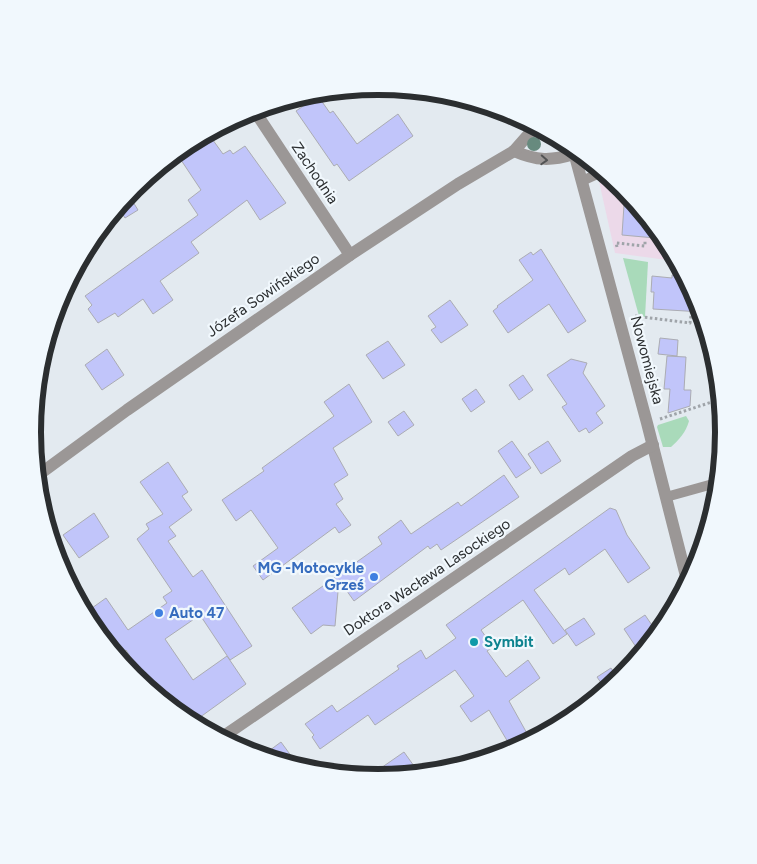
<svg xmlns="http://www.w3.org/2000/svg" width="757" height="864" font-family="Figtree,sans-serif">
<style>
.commercial{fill:#ecd9e9}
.green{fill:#a9daba}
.building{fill:#c1c5fa;stroke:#abacb3}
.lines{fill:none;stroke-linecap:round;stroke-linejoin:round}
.path{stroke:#9fa4a9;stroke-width:3;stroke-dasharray:2.5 2.5;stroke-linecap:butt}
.service{stroke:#9b9796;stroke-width:10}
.minor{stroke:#9b9796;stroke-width:12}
.tree{fill:#678a7e}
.oneway{stroke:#525354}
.shop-dot{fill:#3f7fe0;stroke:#f1f8fd;stroke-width:2}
.culture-dot{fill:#0f9aa8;stroke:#f1f8fd;stroke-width:2}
.labels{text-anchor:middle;stroke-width:4.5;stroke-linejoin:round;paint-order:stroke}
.street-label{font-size:15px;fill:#2b2e30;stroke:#f1f8fd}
.shop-label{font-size:15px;font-weight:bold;fill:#366cbe;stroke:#f1f8fd;text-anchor:end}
.culture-label{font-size:15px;font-weight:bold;fill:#0d838f;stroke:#f1f8fd;text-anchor:start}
.rim{fill:none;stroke:#2b2e30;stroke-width:6}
</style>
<rect width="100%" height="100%" fill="#e3eaf0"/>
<path class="commercial" d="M596 168 600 169 623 188 666 240 667 260 615 253Z"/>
<g class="green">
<path d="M623 258 648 262 645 317 639 316Z"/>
<path d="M686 416 689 421C686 432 679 440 671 447H663L657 427 658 425Z"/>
</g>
<g class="building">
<path d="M318 96 330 113 333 111 357 144 398 114 413 136 349 181 337 164 334 166 296 111Z"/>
<path d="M210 136 223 154 230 150 233 154 245 146 286 203 260 220 247 200 191 242 199 253 160 281 173 300 153 314 143 299 118 317 115 313 98 323 88 309 92 305 85 296 198 215 188 200 201 190 179 157Z"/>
<path d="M625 190 656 227 655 238 622 235Z"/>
<path d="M130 197 138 210 125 218 118 207Z"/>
<path d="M541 249 586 321 568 333 549 304 508 333 493 311 498 307 497 306 533 280 519 260 531 252 533 255Z"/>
<path d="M672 275 685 276 702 312 653 309 654 292H651L652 276 672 278Z"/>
<path d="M450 300 468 325 441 343 431 330 436 327 428 316Z"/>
<path d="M660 338 678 340 677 356 658 354Z"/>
<path d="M388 341 405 365 383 379 366 355Z"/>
<path d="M107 349 124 375 102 390 85 365Z"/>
<path d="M667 356 686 357 684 390H691L690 406 668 413 670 389H664Z"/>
<path d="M571 359 587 363 583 373 605 406 596 413 603 423 589 433 586 428 579 432 562 407 567 404 547 375Z"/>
<path d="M523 375 533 390 519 400 509 385Z"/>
<path d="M349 384 372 422 333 448 348 475 334 484 343 499 336 504 351 525 339 533 335 527 263 580 253 566 278 548 251 510 236 521 222 500 264 471 262 468 334 416 324 402Z"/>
<path d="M476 389 485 402 471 412 462 399Z"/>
<path d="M404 411 414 425 398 436 388 422Z"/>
<path d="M512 441 531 468 516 478 498 451Z"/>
<path d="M548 441 561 461 541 474 528 454Z"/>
<path d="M168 462 188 492 182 496 192 510 169 527 176 536 168 541 193 577 202 570 252 646 230 660 200 615 165 639 193 680 227 656 246 684 192 723 137 679 142 675 126 650 117 656 85 613 106 598 128 630 167 603 163 597 172 591 137 539 149 529 146 524 163 514 140 482Z"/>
<path d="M504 475 519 497 441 550 437 544 430 549 428 546 354 601 339 580 335 626 323 625 311 634 292 608 382 544 378 537 401 520 411 534 458 502 461 506Z"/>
<path d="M610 508 616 510 627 535 650 568 628 583 605 549 569 575 565 568 534 590 567 634 553 644 523 600 481 630 493 647 487 651 506 677 528 660 540 678 509 701 529 737 512 749 489 710 471 722 460 706 474 696 455 670 375 725 368 715 320 749 312 737 314 735 305 724 332 705 337 712 399 669 397 666 421 650 426 659 456 638 446 625Z"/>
<path d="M94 513 109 537 79 558 63 535Z"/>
<path d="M645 615 658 634 638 650 624 629Z"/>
<path d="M584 618 595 634 576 646 565 630Z"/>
<path d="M611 668 619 680 606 690 597 677Z"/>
<path d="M281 742 300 768 262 756Z"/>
<path d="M404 752 414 766 408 770 411 775 368 777Z"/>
</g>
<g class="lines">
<g class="path">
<path d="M617 247 616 243 645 246V240"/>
<path d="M635 316 690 323 692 308"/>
<path d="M660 419 721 399"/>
</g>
<g class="service">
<path d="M582 181 604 171"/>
<path d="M666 497 720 482"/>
</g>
<g class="minor">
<path d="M254 110 350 255"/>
<path d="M572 145 647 423 688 584"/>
<path d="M514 151C537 161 551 161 574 154"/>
<path d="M37 476 127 410 350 255 458 184 514 151 536 126"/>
<path d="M221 738 632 456 653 445"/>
</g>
</g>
<circle class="tree" cx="534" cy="144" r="7"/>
<defs><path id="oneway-chevron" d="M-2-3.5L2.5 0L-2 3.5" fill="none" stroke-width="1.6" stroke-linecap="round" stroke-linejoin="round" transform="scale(1.25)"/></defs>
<use class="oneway" href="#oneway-chevron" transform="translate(544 160) rotate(3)"/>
<g class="shop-dot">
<circle cx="374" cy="577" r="5"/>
<circle cx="159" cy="613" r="5"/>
</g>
<circle class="culture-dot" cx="474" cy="642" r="5"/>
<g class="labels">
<g class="street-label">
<text transform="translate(315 173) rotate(56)" y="5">Zachodnia</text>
<text transform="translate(263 295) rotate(-35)" y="5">Józefa Sowińskiego</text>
<text transform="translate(647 360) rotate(75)" y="5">Nowomiejska</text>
<text transform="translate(427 577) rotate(-34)" y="5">Doktora Wacława Lasockiego</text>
</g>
<g class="shop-label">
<text x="364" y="573">MG -Motocykle<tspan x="364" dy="17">Grześ</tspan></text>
<text x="169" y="618" text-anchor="start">Auto 47</text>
</g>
<g class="culture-label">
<text x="484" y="647">Symbit</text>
</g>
</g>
<path d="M0 0H757V864H0ZM41 432a337 337 0 1 1 674 0a337 337 0 1 1-674 0Z" fill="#f1f8fd" fill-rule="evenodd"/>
<path class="rim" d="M41 432a337 337 0 1 1 674 0a337 337 0 1 1-674 0Z"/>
</svg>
